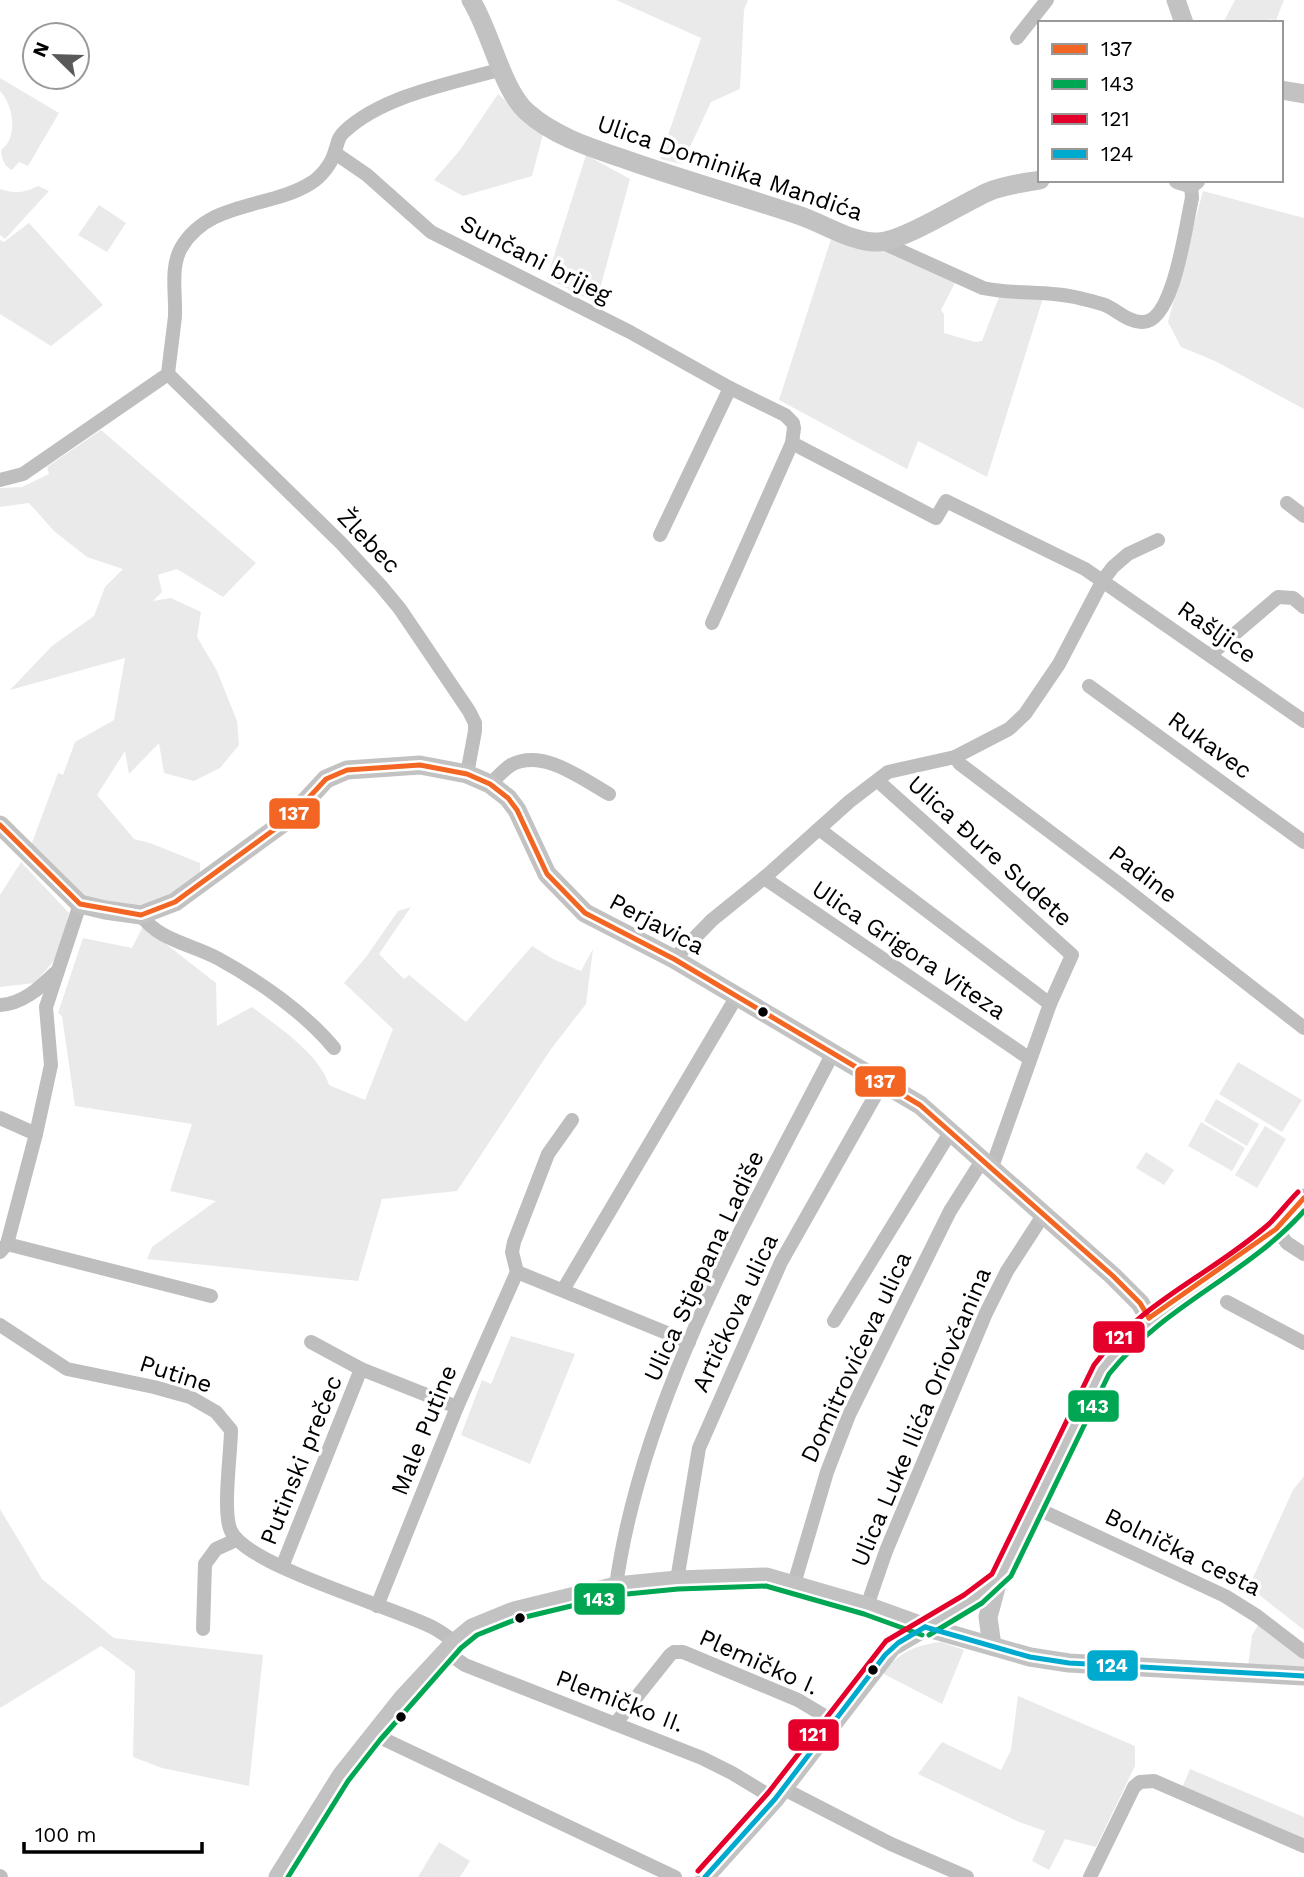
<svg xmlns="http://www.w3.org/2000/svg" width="1304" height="1877" font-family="'Work Sans',sans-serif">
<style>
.green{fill:#eaeaea}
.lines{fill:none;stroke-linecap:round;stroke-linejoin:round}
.street{stroke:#bebebe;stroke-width:14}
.secondary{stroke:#c2c2c2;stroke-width:19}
.bus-1-casing{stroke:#fff;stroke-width:10}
.bus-2-casing{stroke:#fff;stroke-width:10}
.bus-3-casing{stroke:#fff;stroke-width:10}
.bus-4-casing{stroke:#fff;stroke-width:10}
.bus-1{stroke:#f26522;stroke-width:5}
.bus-2{stroke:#00a651;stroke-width:5}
.bus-3{stroke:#e4002b;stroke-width:5}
.bus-4{stroke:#00a9ce;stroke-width:5}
.bus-dot{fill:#000;stroke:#fff;stroke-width:2.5}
.labels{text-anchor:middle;stroke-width:7;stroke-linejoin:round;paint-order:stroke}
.street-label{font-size:24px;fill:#000;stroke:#fff}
.line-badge{stroke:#fff;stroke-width:2.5}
.badge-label{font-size:19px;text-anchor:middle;font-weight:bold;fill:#fff}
</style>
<rect width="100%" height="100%" fill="#fff"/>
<g class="green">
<path d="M616 0H748L744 10 740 89 711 102 682 164 660 159 701 38Z"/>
<path d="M1235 0H1284L1276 20 1269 19 1268 23H1223Z"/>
<path d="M0 78 59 113 28 166 19 162 12 170C3 166 2 158 1 150 19 138 13 104 0 91Z"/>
<path d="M498 94 543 134 532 176 463 196 434 180 460 150Z"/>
<path d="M586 155 630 179 596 303 547 278Z"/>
<path d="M38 186 49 191 5 239 0 235V189C15 194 24 193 38 186Z"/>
<path d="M1203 191 1304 218V409L1215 361 1181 347 1168 322Z"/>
<path d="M99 205 126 223 107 252 78 235Z"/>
<path d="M29 223 103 305 51 346 0 314V240L4 242Z"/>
<path d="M832 236 894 252 957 279 941 310 944 314V333L975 342 982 341 999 297 1043 298 987 477 918 441 907 469 779 400Z"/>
<path d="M101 430 256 563 223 597 177 569 158 575 162 592 153 601 171 598 201 612 197 637 217 671 237 721 239 745 220 768 194 781 164 773 159 743 129 774 125 751 97 795 134 839 150 843 200 863V875L162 900 140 911 85 900 30 848 58 773 63 775 75 742 114 720 125 658 10 690 52 646 94 616 105 587 123 569 87 557 54 531 29 503 0 507V488L22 487 49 474 47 467Z"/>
<path d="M21 862 69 913 57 957 35 983 0 987V895Z"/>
<path d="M411 907 379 954 404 979 409 975 466 1022 532 946 553 959 581 971 593 949 586 1004 551 1049 457 1191 382 1199 358 1281 147 1259 152 1247 216 1201 170 1191 192 1124 75 1106 62 1016 58 1013 83 938 132 948 143 926 216 983 217 1026 252 1007C277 1026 320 1054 329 1085L365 1100 393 1029 344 983 366 957 398 911Z"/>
<path d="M1238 1062 1302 1100 1282 1132 1219 1094Z"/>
<path d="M1216 1099 1259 1124 1247 1146 1204 1121Z"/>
<path d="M1201 1122 1245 1148 1232 1171 1188 1146Z"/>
<path d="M1265 1126 1286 1139 1257 1188 1235 1175Z"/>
<path d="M1146 1152 1174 1170 1164 1185 1136 1168Z"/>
<path d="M511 1336 575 1354 530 1464 461 1435 482 1380 491 1384Z"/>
<path d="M1304 1476V1630L1254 1591 1251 1582 1293 1490Z"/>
<path d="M0 1509 42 1579 114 1638 263 1655 249 1786 162 1768 133 1757 135 1671 101 1646 0 1708Z"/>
<path d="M1259 1624 1304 1659V1667H1248L1252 1635Z"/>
<path d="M941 1642 964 1650 942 1704 882 1673C900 1652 915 1645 941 1642Z"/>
<path d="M1018 1696 1135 1746V1766L1096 1847 1065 1839 1049 1870 1032 1861 1045 1831 1019 1822 918 1774 942 1742 1001 1770 1011 1750Z"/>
<path d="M1190 1769 1304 1817V1843L1182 1788Z"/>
<path d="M439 1842 470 1861 460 1877H418Z"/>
</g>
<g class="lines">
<g class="street">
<path d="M1017 38 1047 0"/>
<path d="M335 153 367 175 431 232 630 332 730 388 785 415 793 423 794 428 792 443 936 518 946 501 1085 569 1304 721"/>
<path d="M881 242 983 288C1014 295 1048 290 1079 298 1087 300 1097 302 1105 305 1117 310 1129 323 1143 322 1174 322 1186 223 1192 198L1191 184"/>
<path d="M168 374 341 543 381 586 400 609 469 711 475 723V731L467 774"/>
<path d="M0 480 23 474 168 374C170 355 173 335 175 316 176 294 170 268 181 248 209 200 270 209 311 183 321 177 331 164 334 154 338 144 337 138 345 131 384 95 453 83 502 69"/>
<path d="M1287 503 1304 516"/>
<path d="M660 535 730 388"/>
<path d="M712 623 792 443"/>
<path d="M1210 655 1278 597 1293 598 1304 607"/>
<path d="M1089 686 1304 842"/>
<path d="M955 757 960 764 1122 886 1304 1028"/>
<path d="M878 781 1072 955 1050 1004 992 1167"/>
<path d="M490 784C497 778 503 770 511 765 543 748 582 779 609 794"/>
<path d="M819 829 1050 1004"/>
<path d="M764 878 1030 1059"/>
<path d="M141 915C159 941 192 944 219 959 259 981 305 1013 334 1048"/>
<path d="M674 959 712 920 764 878 850 801 888 772 955 757 1009 729 1025 714 1059 664 1103 580 1113 567 1128 554 1158 540"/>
<path d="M0 1005C22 1004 40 988 55 973"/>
<path d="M0 1118 36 1134"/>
<path d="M1276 1229 1287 1243 1304 1254"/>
<path d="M7 1244 211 1296"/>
<path d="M0 1252 7 1244 36 1134 51 1065 46 1007 80 904"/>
<path d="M517 1272 512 1252 514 1242 548 1154 572 1120"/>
<path d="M563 1290 737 996"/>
<path d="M1227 1302 1304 1343"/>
<path d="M834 1321 951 1131"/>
<path d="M0 1325 67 1369 154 1387 190 1397 216 1412 231 1430C231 1453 222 1513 231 1531 247 1566 393 1607 432 1627 440 1631 448 1637 455 1642"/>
<path d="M311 1342 361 1369 457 1407"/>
<path d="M1034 1507 1225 1596 1257 1616 1304 1652"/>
<path d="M282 1567 361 1369"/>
<path d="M677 1580 699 1448 781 1262 883 1082"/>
<path d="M794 1584 827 1472 849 1415 950 1211 983 1159"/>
<path d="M616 1586C642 1399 747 1219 833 1053"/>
<path d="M377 1606 457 1407 517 1272 689 1342"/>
<path d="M867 1606 886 1551 986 1313 1007 1271 1044 1214"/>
<path d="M203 1629 205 1564 216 1549 236 1540"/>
<path d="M446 1652 465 1665 702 1758 732 1773 775 1799"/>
<path d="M615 1724 670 1655 674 1652H683L798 1700 833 1721"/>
<path d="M373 1734 675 1877"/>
<path d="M782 1788 891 1844 967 1877"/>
<path d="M0 1876 1 1877"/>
<path d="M1090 1877 1134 1787 1140 1782 1154 1781 1304 1846"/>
</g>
<g class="secondary">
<path d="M471 0C491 32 502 90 527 112 555 137 592 148 627 160 684 180 741 196 798 215 823 223 852 243 878 242 904 241 961 204 988 192 1004 185 1023 183 1040 180"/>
<path d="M1176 0 1184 23"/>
<path d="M1281 90 1304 94"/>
<path d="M1178 180 1191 184 1196 180"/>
<path d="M0 825 80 904 105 910 141 915 175 902 290 818 326 779 347 770 420 765 467 774 490 784 508 798 517 810 547 874 585 913 674 959 920 1105 1113 1276 1140 1303 1149 1318"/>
<path d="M992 1646 988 1617 998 1580"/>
<path d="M278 1877 341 1776 403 1698 455 1642 472 1628 514 1611 616 1586 677 1580 767 1577 867 1606 925 1627 1030 1657 1069 1663 1304 1676"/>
<path d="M705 1877 775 1799 892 1647 969 1602 998 1580 1004 1571 1102 1369C1145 1307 1218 1278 1275 1230 1285 1220 1294 1208 1304 1198"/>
</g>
<defs>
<g id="bus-1">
<path d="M0 825 80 904 141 915 175 902 290 818 326 779 347 770 420 765 467 774 490 784 508 798 517 810 547 874 585 913 674 959 920 1105 1113 1276 1140 1303 1149 1318"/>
<path d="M1149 1318 1276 1229 1304 1198"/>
</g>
<g id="bus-2">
<path d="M929 1635 982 1603 1011 1576 1109 1374C1165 1304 1246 1276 1304 1211"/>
<path d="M288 1877 348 1781 380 1740 461 1648 477 1635 517 1619 617 1595 678 1589 766 1586 864 1614 922 1635"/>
</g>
<path id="bus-3" d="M698 1871 768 1793 886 1641 964 1595 992 1574 1094 1365C1142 1301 1211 1275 1269 1224 1279 1214 1288 1202 1298 1192"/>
<g id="bus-4">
<path d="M925 1627 1030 1657 1069 1663 1304 1676"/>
<path d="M705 1877 775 1799 885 1655 898 1643 925 1627"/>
</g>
</defs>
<use href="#bus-1" class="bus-1-casing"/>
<use href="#bus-2" class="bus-2-casing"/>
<use href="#bus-3" class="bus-3-casing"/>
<use href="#bus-4" class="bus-4-casing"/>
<use href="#bus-1" class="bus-1"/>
<use href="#bus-2" class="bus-2"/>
<use href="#bus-3" class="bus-3"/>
<use href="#bus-4" class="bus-4"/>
</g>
<g class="bus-dot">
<circle cx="763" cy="1012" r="6"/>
<circle cx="520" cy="1618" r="6"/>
<circle cx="873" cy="1670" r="6"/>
<circle cx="401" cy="1717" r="6"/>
</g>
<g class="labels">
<g class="street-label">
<text transform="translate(730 168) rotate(19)" y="8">Ulica Dominika Mandića</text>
<text transform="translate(536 259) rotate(27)" y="8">Sunčani brijeg</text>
<text transform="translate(369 541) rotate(46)" y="8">Žlebec</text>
<text transform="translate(1217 632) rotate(35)" y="8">Rašljice</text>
<text transform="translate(1210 745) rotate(36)" y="8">Rukavec</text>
<text transform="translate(990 851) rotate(42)" y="8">Ulica Đure Sudete</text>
<text transform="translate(1143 874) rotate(37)" y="8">Padine</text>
<text transform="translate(657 924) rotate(28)" y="8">Perjavica</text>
<text transform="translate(909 950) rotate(34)" y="8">Ulica Grigora Viteza</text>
<text transform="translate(704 1266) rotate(-65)" y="8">Ulica Stjepana Ladiše</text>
<text transform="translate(735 1313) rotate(-65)" y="8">Artičkova ulica</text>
<text transform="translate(856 1357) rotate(-65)" y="8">Domitrovićeva ulica</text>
<text transform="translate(176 1374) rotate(18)" y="8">Putine</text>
<text transform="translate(921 1417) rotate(-67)" y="8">Ulica Luke Ilića Oriovčanina</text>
<text transform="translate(424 1430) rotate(-68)" y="8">Male Putine</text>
<text transform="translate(301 1460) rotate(-68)" y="8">Putinski prečec</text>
<text transform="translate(1183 1552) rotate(26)" y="8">Bolnička cesta</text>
<text transform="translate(759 1662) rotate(24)" y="8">Plemičko I.</text>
<text transform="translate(620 1701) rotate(21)" y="8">Plemičko II.</text>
</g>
</g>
<g class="line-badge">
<rect x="268" y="797" width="53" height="33" rx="7" fill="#f26522"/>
<rect x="854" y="1065" width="53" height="33" rx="7" fill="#f26522"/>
<rect x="1092" y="1320" width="54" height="34" rx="7" fill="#e4002b"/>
<rect x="1067" y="1389" width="53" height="34" rx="7" fill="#00a651"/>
<rect x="573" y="1582" width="53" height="34" rx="7" fill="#00a651"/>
<rect x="1086" y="1649" width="53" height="33" rx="7" fill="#00a9ce"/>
<rect x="787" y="1718" width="53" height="34" rx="7" fill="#e4002b"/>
</g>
<g class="badge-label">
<text x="294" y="820">137</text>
<text x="880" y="1088">137</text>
<text x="1119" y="1344">121</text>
<text x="1093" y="1413">143</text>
<text x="599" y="1606">143</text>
<text x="1112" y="1672">124</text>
<text x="813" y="1741">121</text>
</g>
<rect x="1038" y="21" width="245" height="161" fill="#ffffff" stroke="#999999" stroke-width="2"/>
<rect x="1052" y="44" width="35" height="10" fill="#f26522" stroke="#999999" stroke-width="2"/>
<text x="1101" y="56" font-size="21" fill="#000000">137</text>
<rect x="1052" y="79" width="35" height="10" fill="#00a651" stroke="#999999" stroke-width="2"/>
<text x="1101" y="91" font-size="21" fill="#000000">143</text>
<rect x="1052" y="114" width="35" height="10" fill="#e4002b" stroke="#999999" stroke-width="2"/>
<text x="1101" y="126" font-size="21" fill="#000000">121</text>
<rect x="1052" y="149" width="35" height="10" fill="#00a9ce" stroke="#999999" stroke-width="2"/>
<text x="1101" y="161" font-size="21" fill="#000000">124</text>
<g transform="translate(56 56) rotate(293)"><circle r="33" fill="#ffffff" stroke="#999999" stroke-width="2"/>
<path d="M0-5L12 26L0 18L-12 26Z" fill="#595959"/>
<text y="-10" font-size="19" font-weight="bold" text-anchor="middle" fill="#000000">N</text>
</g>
<path d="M24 1842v10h178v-10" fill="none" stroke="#000000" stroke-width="3.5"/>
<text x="35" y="1842" font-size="21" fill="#000000" stroke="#ffffff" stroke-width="5" paint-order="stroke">100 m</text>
</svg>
